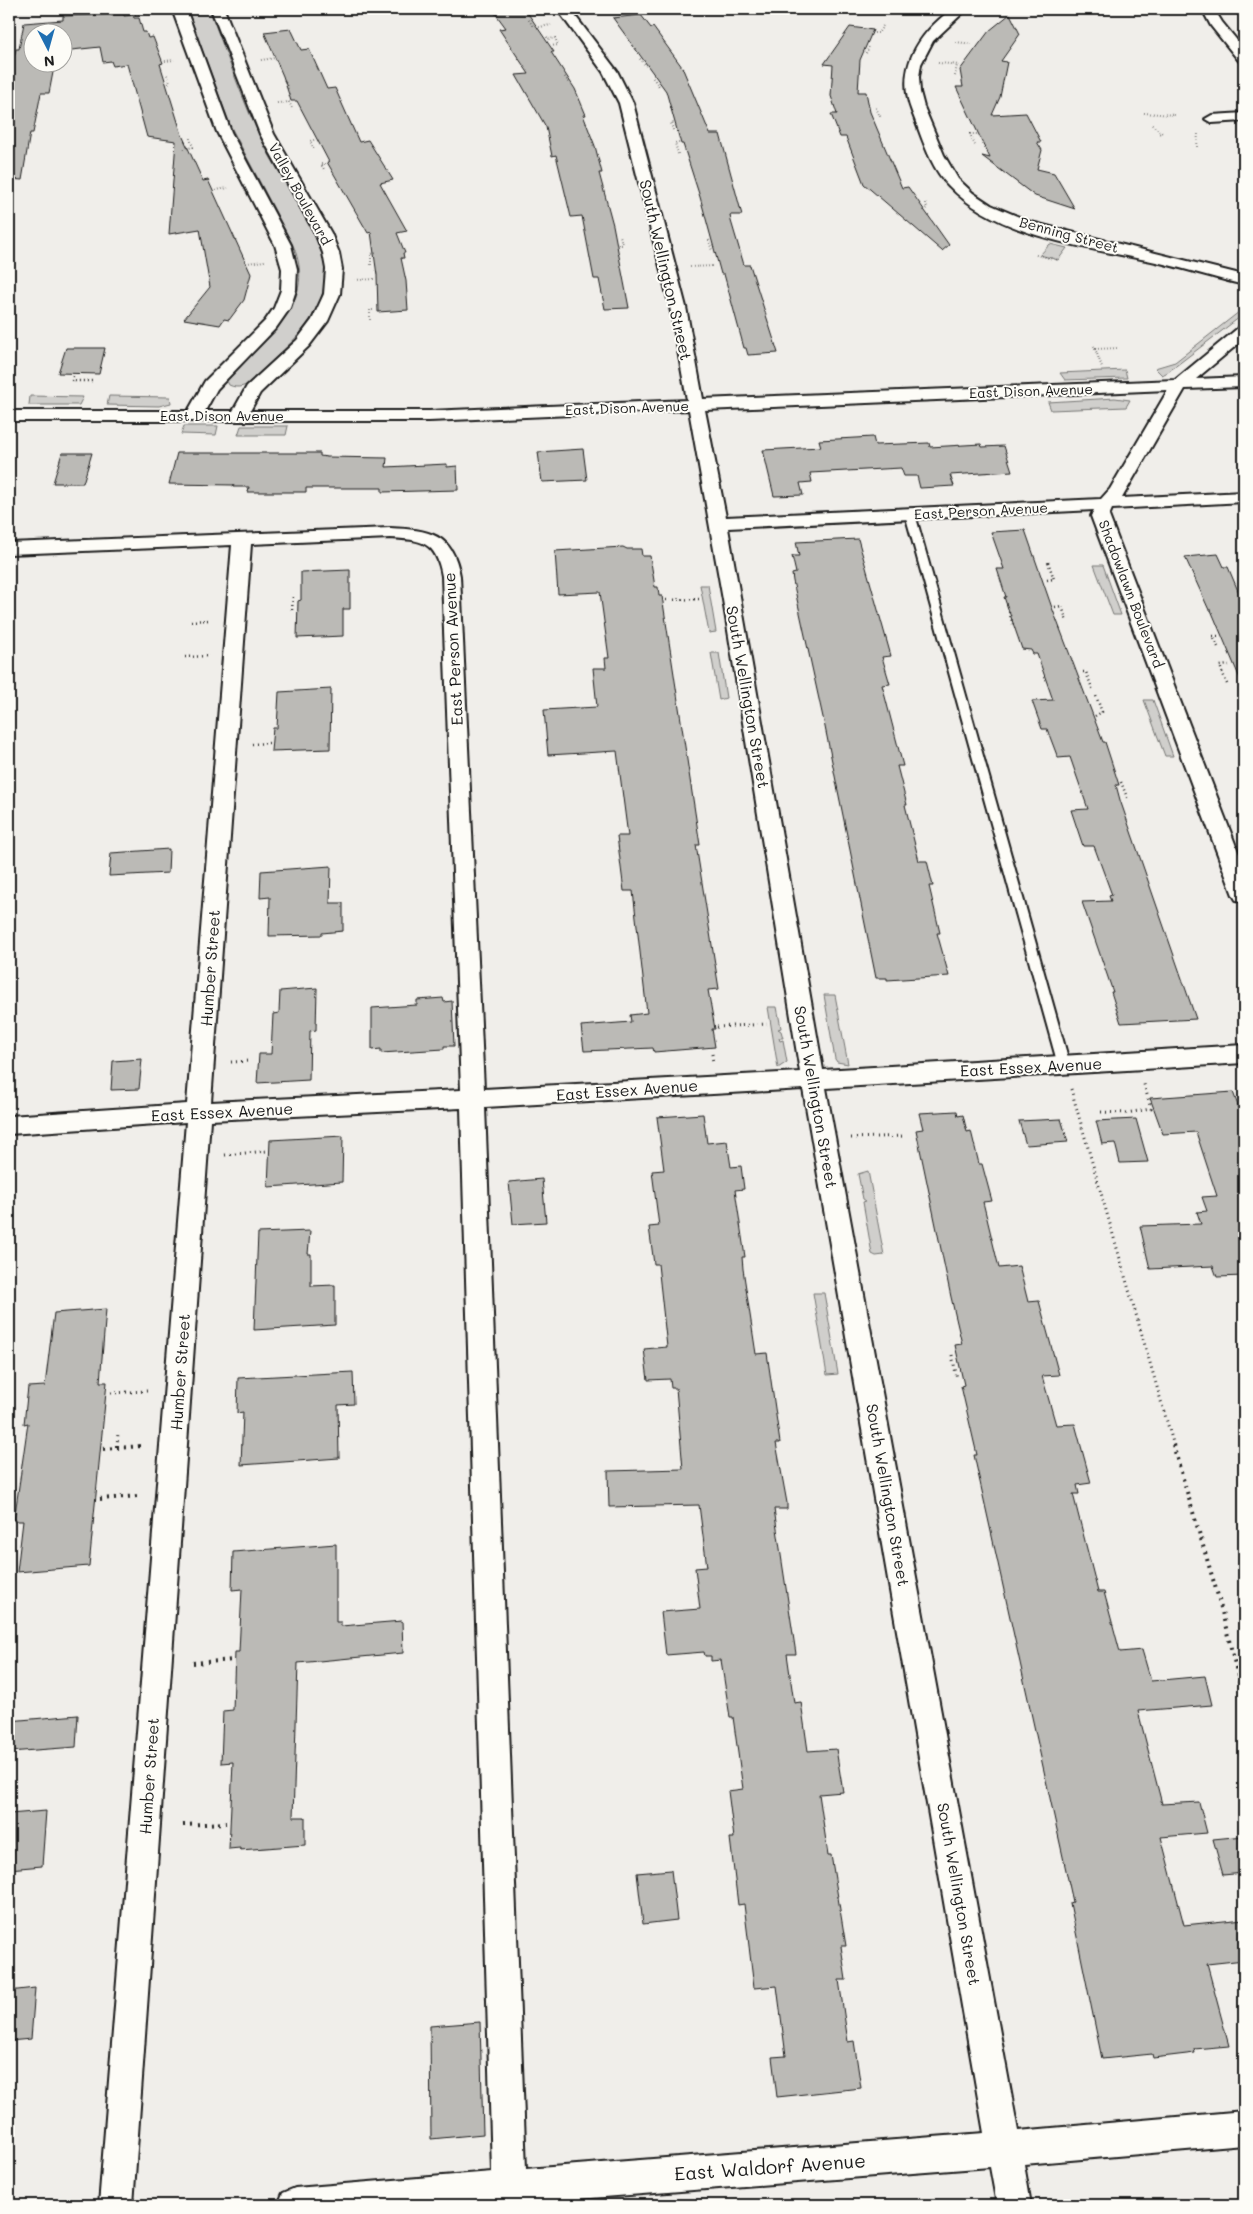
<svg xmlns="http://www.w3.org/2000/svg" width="1253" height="2214" font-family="Mali,sans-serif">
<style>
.green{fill:#d0cfcc;stroke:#767674}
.building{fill:#bbbab6;stroke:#1c1c1c}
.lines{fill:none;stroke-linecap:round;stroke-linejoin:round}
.lane-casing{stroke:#1c1c1c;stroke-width:4}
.street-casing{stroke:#1c1c1c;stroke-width:4}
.path-far3{stroke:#1c1c1c;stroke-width:2;stroke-dasharray:0.5 2.5;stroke-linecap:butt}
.path-far2{stroke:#1c1c1c;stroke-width:2.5;stroke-dasharray:1 3;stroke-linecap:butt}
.path-far1{stroke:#1c1c1c;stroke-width:3;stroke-dasharray:1 4;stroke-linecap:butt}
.path{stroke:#1c1c1c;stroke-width:4;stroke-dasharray:2 5;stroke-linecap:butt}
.lane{fill:#fdfcf7;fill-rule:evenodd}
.street{fill:#fdfcf7;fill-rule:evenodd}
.labels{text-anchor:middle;stroke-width:4;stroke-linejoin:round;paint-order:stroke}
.far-street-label{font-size:14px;fill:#1c1c1c;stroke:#fdfcf7}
.street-label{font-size:16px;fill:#1c1c1c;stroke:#fdfcf7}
.near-street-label{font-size:19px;fill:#1c1c1c;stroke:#fdfcf7}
</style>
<rect width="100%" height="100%" fill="#f0eeea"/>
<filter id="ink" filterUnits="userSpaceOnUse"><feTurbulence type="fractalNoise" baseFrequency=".02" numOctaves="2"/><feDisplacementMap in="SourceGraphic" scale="10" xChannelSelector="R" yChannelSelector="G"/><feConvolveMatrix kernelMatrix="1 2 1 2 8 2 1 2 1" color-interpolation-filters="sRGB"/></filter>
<g filter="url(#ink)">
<g class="green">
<path d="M187 9H209C226 52 241 97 261 139 276 173 325 236 325 271 326 309 300 335 274 359 263 371 247 394 229 385L226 379C259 338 320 309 293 245L231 127Z"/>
<path d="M1050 244 1067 248 1058 260 1040 255Z"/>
<path d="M1244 308V314L1168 372 1162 375 1155 368 1175 362Z"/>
<path d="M1125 370 1127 378 1065 380 1060 373Z"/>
<path d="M30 396 83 397 79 405H29Z"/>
<path d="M109 396 170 397 171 403 159 406 107 405Z"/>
<path d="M1115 398 1130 400 1126 407 1051 410 1048 402Z"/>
<path d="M184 426H218L216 435 181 434Z"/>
<path d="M241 426H288L286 435H238Z"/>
<path d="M1094 565H1103L1121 615H1113Z"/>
<path d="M700 585H708L716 632 709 633Z"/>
<path d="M711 653H719L726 698 719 700Z"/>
<path d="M1144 700H1153L1173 756H1165Z"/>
<path d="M835 995 848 1064 837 1062 835 1059 824 995Z"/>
<path d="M777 1007 781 1028 778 1029 781 1031 783 1038H779L780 1041 783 1040 787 1062 778 1068 768 1007Z"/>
<path d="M868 1171 884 1255 876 1256 872 1254 863 1202 866 1201 863 1199 858 1174Z"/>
<path d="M813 1293H824L838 1374 827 1375Z"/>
</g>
<g class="building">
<path d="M492 9H525L554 52H551L575 89 586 115H583L595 146 602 173H599L613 225 629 308 605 309 599 279H594L582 216 571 217 556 155 552 156 546 127 516 75 529 74 499 29 506 28Z"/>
<path d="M124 14V16L133 15 134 18H139L143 32H146L148 38 153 37 163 63 160 64 182 135 203 181 208 180 251 274 244 300 229 320 224 319 220 325 184 319 210 287 200 229 169 234 176 141 147 137 127 64 113 66 111 61 103 62 100 47 62 51V32H32V62H55L49 93H41L33 133H30L22 180 9 179V74L16 49H19L24 23 63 20V16Z"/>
<path d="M1010 14 1020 34 1001 61 1007 62 1000 97 992 115 1026 113 1041 142H1037L1042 150 1037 169 1054 173 1075 209 1035 196 982 156 990 158 956 87H963L960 70 989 31Z"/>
<path d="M641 15 651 28 653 27 682 67 710 134H720L742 215H730L731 221 744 265H750L778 353 748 355 746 348H744L724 274H721L700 197 683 144H681L666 91 613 18Z"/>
<path d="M850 27 873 30 860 60 858 92H866L870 112 902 188 908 187 949 245 942 251 864 184 846 137H840L831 114H837L831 96 833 65 824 64Z"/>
<path d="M291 29 301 50 309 49 327 89 335 88 359 142 368 140 393 180 380 183 407 231 397 233 405 253H403L404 258H401L406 281 408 310 378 312 377 275 371 232 368 233 327 162H329L297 101H291L283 76 264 32Z"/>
<path d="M66 348H105L99 374 58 373Z"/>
<path d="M873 437 875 445 929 443 930 447 981 444 982 447 1004 446 1012 471 950 475 954 486 920 488 917 476H904L901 468 810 473 812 482 800 483 803 495 774 496 763 450 821 447 819 440Z"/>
<path d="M583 449 587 480 542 482 538 452Z"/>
<path d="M62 453H92L83 483H53Z"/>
<path d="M177 453H320V456L327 457 387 458 386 467 447 464V467L457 466 458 490 382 492V488H306V492H248L249 487H233L234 485 169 484Z"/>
<path d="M1025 530 1051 605 1103 742H1105L1119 785H1116L1120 800 1196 1019 1121 1023 1111 992H1113L1082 902 1111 901 1109 896 1112 895 1094 846H1083L1071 810 1088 809 1070 757 1058 758 1047 729H1042L1032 701 1053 700 1037 654H1033L1031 650 1022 649 1004 597H1006L997 569H1004L991 532Z"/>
<path d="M858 539 891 656 882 657 890 684 882 685 903 766H897L907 805H905L919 861H927L933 886H929L940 933H937L949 976 887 980V978H876L824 722 793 581 792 574 796 573 792 556H799L796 542Z"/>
<path d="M623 547 627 549H641L642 556H650L655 587H658L659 596H662L700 845H696L719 989 708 990 715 1029H712L715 1047 654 1052 653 1048 584 1051 581 1026 631 1022 630 1015 647 1013 633 891H624L617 836H628L617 751 548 755 544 710 597 707 593 668H606L605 658H609L600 592 558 594 555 551Z"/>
<path d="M1218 554 1224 567H1228L1244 605V688L1211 610H1209L1185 557Z"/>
<path d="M350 570V609H343V636L297 638 298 601 301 600V572Z"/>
<path d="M331 689 330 749 271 751 273 728H277L279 692Z"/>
<path d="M169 849 168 873 109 876 111 853Z"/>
<path d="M331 866 330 903H343V931L322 933V935L269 936 270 897 260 898 261 871Z"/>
<path d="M317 988 316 1030 310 1031 309 1080 257 1083 259 1054H271L273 1014 279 1013 280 991Z"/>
<path d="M443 998 444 1002 452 1001 454 1046H444V1049L381 1053V1049L372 1050V1008L417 1005V1000Z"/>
<path d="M142 1059 139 1089 111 1090 113 1061Z"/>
<path d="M1233 1092 1244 1122V1276L1217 1277 1213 1266 1150 1269 1140 1226 1201 1224 1197 1212 1207 1211 1202 1197 1217 1196 1196 1132 1163 1134 1150 1098Z"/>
<path d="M957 1111 958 1116 963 1115 967 1132 971 1131 979 1164H982L992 1201 983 1202 999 1268 1019 1266 1028 1302 1039 1301 1059 1375 1042 1376 1056 1425 1075 1424 1091 1483 1077 1485 1079 1494H1073L1098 1592H1104L1120 1652 1142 1650 1151 1681 1205 1676 1212 1705 1138 1711 1162 1804 1199 1802 1207 1833 1161 1837 1184 1925 1244 1919V1960L1207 1964 1229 2046 1194 2049 1195 2053 1153 2058 1152 2054 1102 2059 1070 1903 1073 1902 974 1455H977L961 1386 964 1385 955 1345 962 1344 951 1297 916 1130 923 1129 919 1113Z"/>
<path d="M703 1114 707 1143 727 1141 731 1167 741 1166 744 1189 735 1190 745 1257H742L743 1269 756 1354 767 1353 780 1443H776L787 1503V1509H774L796 1654H787L794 1703 801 1702 808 1751 836 1749 843 1792 819 1794 828 1855H831L846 1946H841L846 1980H839L848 2042 854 2041 861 2088 777 2097 772 2057 786 2056 777 1986 754 1988 744 1904 738 1905 730 1838H734L728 1791 743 1789 733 1717H730L721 1660 711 1661V1656H705L704 1652 666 1655 661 1612 700 1609 695 1568 707 1567 699 1505 609 1507 608 1471 683 1469 676 1388H671L670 1379 648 1380 644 1349 667 1347 658 1264H654L649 1227 659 1226 652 1171 664 1170 657 1117Z"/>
<path d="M1061 1119 1068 1142 1026 1145 1019 1121Z"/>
<path d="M1136 1119 1148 1162 1120 1163 1115 1143 1102 1144 1096 1121Z"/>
<path d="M343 1136 342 1182 268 1187 270 1140Z"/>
<path d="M542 1179 546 1222 513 1224 509 1182Z"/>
<path d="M310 1231 308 1254H311V1286L335 1285V1325L254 1330 258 1233Z"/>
<path d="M106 1309 100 1382H107L89 1566 17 1572 23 1521H14L28 1423 24 1424 28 1387 45 1386 54 1313Z"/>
<path d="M353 1372 354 1404 338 1405 339 1458 241 1465 243 1412 237 1413 238 1378Z"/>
<path d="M336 1544V1622H341V1626L402 1621 403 1653 298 1663 293 1817H305V1845L240 1850V1848L229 1849 233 1762 221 1763 223 1711 233 1710 235 1652H239L242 1589 232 1590 233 1552Z"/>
<path d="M78 1715 76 1747 9 1752V1721Z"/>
<path d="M46 1811 42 1866 9 1869V1814Z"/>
<path d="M1244 1836V1873L1223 1875 1213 1839Z"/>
<path d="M671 1870 677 1920 643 1924 637 1873Z"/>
<path d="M35 1988 31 2039 9 2041V1991Z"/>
<path d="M480 2022 483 2134 431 2139 430 2026Z"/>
</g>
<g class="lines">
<defs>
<path id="lane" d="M910 511 915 514 1070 1065 1064 1070 1058 1065 905 514Z"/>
<g id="street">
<path d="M172 9H186L231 132 291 245 297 269 296 290 290 308 276 328 217 389 205 411H233L247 386 297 340 312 320 324 294 326 269 323 253 315 233 260 134 211 9H224L274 134 331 233 339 253 342 269 340 294 328 321 309 346 260 393 250 411H429L687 400 670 307 619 103 603 72 557 9H570L617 71 633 103 686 307 703 399 1175 380 1238 328 1244 326V339L1196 379 1244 377V387L1185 389 1122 498 1244 492V502L1112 509 1109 516 1244 867V902L1236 900 1233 895 1091 516 1094 510 728 528 823 1070 1244 1045V1063L826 1088 1018 2131 1244 2111V2145L1024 2164 1031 2205H997L990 2167 501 2205H278L283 2193 295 2188 492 2172 461 1108 210 1120 133 2205H99L186 1122 9 1134V1116L187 1104 232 545 9 554V543L390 528C429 530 453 533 460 576L484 1089 800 1072 723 600 689 410 429 421H9V411H188L205 381 265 321 274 308 281 290 282 269 275 245 217 132ZM1168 390 1110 489 1101 499 726 517 705 410ZM390 538C422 540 436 541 442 576L461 1090 211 1102 251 544ZM803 1089 984 2133 526 2169 485 1107Z"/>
<path d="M952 9H967L933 41 921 64 919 77 920 92 924 107 944 155 958 179 973 193 991 205 1031 222 1244 275V285C1215 278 1186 269 1156 262 1090 248 997 237 949 186 930 167 922 137 912 112 895 69 918 34 952 9Z"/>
<path d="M1202 9H1214L1222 22 1244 49V62L1239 61 1211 26Z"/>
<path d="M1244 113V121L1212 123 1205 119 1212 115Z"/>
</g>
</defs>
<use href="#lane" class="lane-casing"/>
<use href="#street" class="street-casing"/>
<g class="path-far3">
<path d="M135 14 159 12"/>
<path d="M529 20 533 26"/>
<path d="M539 27 551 25"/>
<path d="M874 33H878L883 26"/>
<path d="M547 37 548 39 555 38 558 45 551 46"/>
<path d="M629 40 633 46"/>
<path d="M956 42 972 44"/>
<path d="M866 53 870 45"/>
<path d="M640 59 646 66"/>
<path d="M261 60 275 58"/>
<path d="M165 61 174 60"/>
<path d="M938 63 960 65"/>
<path d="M167 75 170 82 167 84"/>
<path d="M955 76 957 65"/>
<path d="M565 77 570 84"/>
<path d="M653 78 659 86"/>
<path d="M284 80 288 89"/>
<path d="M289 102 293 110"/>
<path d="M277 103 289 102"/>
<path d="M876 108 881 118"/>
<path d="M1144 113 1175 115"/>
<path d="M1152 125 1162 133 1158 134"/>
<path d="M673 130 671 123H674"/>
<path d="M592 139 594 147"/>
<path d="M314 140 310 141 314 149"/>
<path d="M975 145 970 134H978"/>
<path d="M1197 147 1198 134"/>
<path d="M184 149 193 147 189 136"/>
<path d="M678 154 675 143 680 142"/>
<path d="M325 164H321L325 171"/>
<path d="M216 190 228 188"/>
<path d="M923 210 927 208 926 203"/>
<path d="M709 240 712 251"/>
<path d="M618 245H622L620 235"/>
<path d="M1036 255 1059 260"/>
<path d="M246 263 265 261"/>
<path d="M371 265V254L376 253"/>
<path d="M690 267 714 266"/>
<path d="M355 280 375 279"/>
<path d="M370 320V310H374"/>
<path d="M1094 346 1102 367"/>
<path d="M1095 349 1119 348"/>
</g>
<g class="path-far2">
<path d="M73 376 72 381H93"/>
<path d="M1047 580 1054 579 1048 562"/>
<path d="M666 600 699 599"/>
<path d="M1055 607 1062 606 1067 622"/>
<path d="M292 610 293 596"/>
<path d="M1009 612 1013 624"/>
<path d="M191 621 210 620"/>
<path d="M1218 636H1213L1219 649"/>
<path d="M185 657 209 656"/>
<path d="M1083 672H1086L1093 691"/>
<path d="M1227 684 1220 666 1229 665"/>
<path d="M1243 697 1244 700"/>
<path d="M1095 716 1102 712 1096 696"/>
<path d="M252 744 270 743"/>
<path d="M1121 782 1128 800"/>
</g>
<g class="path-far1">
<path d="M717 1027 767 1024"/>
<path d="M712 1054 713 1063"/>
<path d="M231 1062 249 1061"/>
<path d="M1071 1089 1174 1446"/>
<path d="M1242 1111H1244"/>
<path d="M1101 1112 1126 1113 1151 1109 1144 1084"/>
<path d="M851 1138 905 1136"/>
<path d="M225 1155 267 1151"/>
<path d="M952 1355 957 1378"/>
<path d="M111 1393 147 1391"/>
<path d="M117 1446 118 1433"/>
<path d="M139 1446H142"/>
</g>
<g class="path">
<path d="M1173 1445 1218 1596 1244 1700"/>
<path d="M117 1447V1445"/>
<path d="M103 1449 142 1446"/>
<path d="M100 1499 138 1496"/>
<path d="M193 1663 233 1660"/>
<path d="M183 1825 226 1823"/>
</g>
<use href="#lane" class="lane"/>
<use href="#street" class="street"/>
</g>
</g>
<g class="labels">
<g class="far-street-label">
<text transform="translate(300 194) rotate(61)" y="5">Valley Boulevard</text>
<text transform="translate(1069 235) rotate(15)" y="5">Benning Street</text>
<text transform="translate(1031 391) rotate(-2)" y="5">East Dison Avenue</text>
<text transform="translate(627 408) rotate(-2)" y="5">East Dison Avenue</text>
<text x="222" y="421">East Dison Avenue</text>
<text transform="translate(981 511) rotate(-3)" y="5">East Person Avenue</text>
<text transform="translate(1131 594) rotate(69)" y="5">Shadowlawn Boulevard</text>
</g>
<g class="street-label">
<text transform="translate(666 270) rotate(77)" y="6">South Wellington Street</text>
<text transform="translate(453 649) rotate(-93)" y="6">East Person Avenue</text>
<text transform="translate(748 697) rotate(80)" y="6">South Wellington Street</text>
<text transform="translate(210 968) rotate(-86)" y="6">Humber Street</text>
<text transform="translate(1031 1067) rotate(-3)" y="6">East Essex Avenue</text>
<text transform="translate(627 1090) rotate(-4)" y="6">East Essex Avenue</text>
<text transform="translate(816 1097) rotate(80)" y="6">South Wellington Street</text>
<text transform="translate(222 1112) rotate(-3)" y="6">East Essex Avenue</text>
<text transform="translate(180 1372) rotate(-86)" y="6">Humber Street</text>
<text transform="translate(888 1495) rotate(80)" y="6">South Wellington Street</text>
<text transform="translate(149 1776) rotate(-86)" y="6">Humber Street</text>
<text transform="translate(959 1894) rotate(80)" y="6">South Wellington Street</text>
</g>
<g class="near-street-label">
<text transform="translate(770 2167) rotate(-4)" y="7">East Waldorf Avenue</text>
</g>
</g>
<rect width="1253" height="2214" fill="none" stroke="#fdfcf7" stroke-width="30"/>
<rect x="15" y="15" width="1223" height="2184" fill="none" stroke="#1c1c1c" stroke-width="2" filter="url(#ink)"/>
<g transform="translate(48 48) rotate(174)"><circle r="24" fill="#fdfcf7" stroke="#a3a29f"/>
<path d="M0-4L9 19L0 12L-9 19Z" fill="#1f6fb2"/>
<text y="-8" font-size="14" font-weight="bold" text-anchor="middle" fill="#1c1c1c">N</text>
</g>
</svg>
